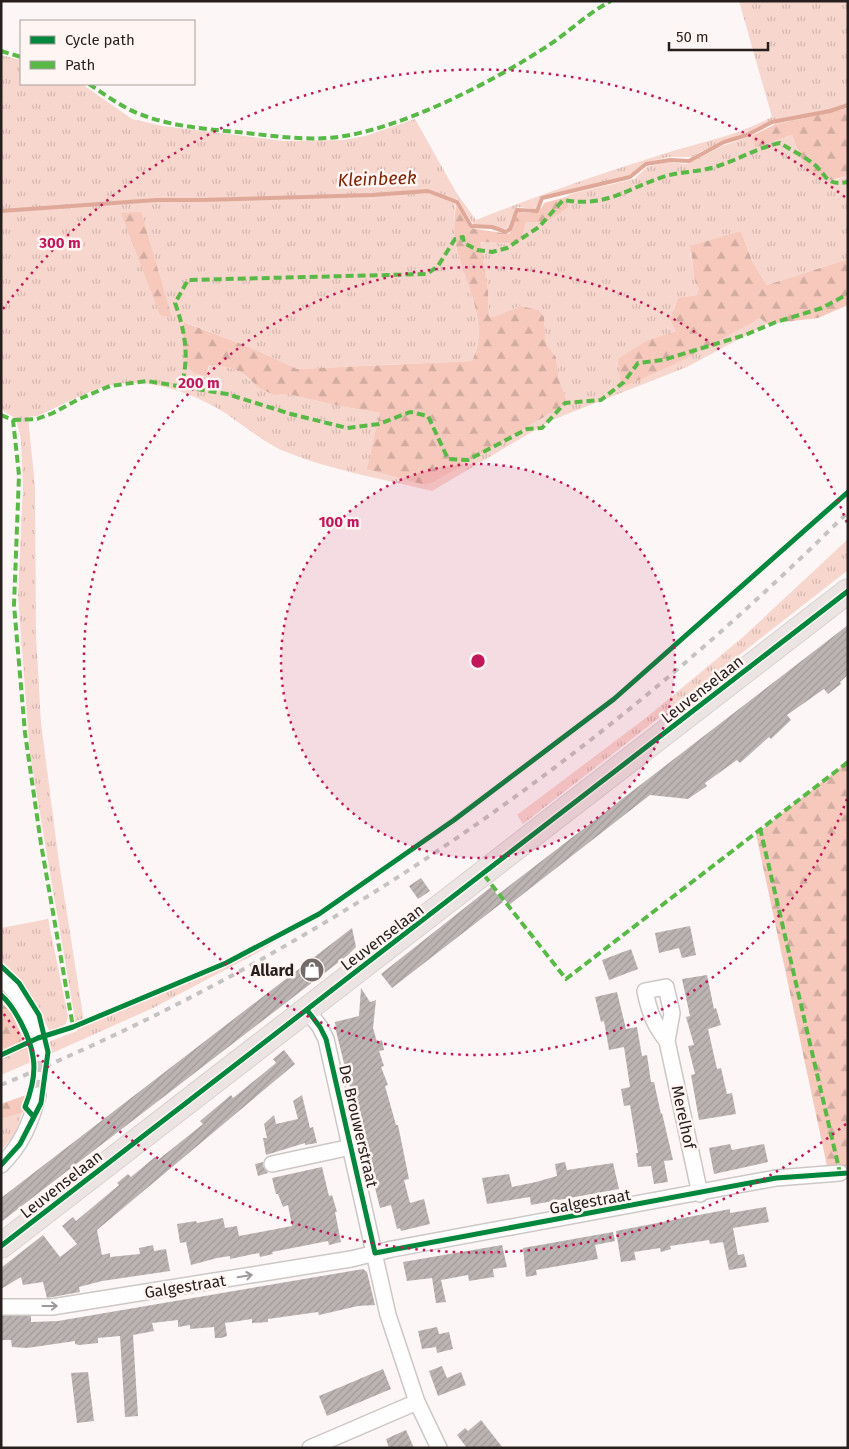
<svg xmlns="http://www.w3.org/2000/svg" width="849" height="1449" font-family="'Fira Sans',sans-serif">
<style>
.grass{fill:url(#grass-tufts)}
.forest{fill:url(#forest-firs)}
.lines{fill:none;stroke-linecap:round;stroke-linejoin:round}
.stream{stroke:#dfa899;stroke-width:4}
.building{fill:url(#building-hatch)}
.minor-tunnel{stroke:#d1cccb;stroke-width:15;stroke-dasharray:15 8;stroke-linecap:butt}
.minor-casing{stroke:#cdc7c5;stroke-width:18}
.primary-casing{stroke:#d7d3d3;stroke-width:26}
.minor{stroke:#fffefe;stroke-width:15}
.primary{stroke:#ebe4e2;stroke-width:24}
.rail{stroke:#c6c4c3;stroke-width:4;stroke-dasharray:6 6;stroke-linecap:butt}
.quiet{stroke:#58b947;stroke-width:4;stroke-dasharray:8 4;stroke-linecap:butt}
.cycleway-casing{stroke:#fff6f3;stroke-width:8}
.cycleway{stroke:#00873e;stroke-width:5}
.oneway{stroke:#9e9a99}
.ring{fill:none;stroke:#c2185b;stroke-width:2.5;stroke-dasharray:2.5 5}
.labels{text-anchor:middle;stroke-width:5;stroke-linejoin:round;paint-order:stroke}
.street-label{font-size:16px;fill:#271f1d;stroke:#fff6f3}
.poi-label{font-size:16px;font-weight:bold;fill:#271f1d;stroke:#fff6f3;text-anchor:end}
.water-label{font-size:18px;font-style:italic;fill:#7e2406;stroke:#fff6f3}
.centre{fill:#c2185b;stroke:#fff6f3;stroke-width:2.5}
.ring-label{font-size:15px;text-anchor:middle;font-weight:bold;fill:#c2185b;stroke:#fff6f3;stroke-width:5;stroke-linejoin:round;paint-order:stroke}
</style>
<defs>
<pattern id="grass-tufts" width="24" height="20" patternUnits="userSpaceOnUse" patternTransform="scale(1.25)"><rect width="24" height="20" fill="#f7d6cd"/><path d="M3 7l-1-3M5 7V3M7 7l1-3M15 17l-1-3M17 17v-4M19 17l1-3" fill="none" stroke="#d4b7b0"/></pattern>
<pattern id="forest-firs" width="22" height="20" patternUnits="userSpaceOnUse" patternTransform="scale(1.25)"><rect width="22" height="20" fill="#f6c9bc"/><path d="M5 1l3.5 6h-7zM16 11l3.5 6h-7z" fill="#d3aca1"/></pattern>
<pattern id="building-hatch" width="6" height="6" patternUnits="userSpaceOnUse" patternTransform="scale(1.25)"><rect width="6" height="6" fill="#bbb4b3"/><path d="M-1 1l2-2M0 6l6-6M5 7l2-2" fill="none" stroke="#a19a9a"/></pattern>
</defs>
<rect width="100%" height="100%" fill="#fcf7f6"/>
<g class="grass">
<path d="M739 1H848V108L774 125 773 120 745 134 702 151 692 157H668L645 163 629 176 546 196 540 198 535 209 517 207 507 229 474 225 456 198C455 211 453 227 455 241 462 280 491 321 472 361L297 369 252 348 185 322 208 372 209 365 227 367 241 372 250 381 274 395 288 394 339 406 380 413 417 483 425 485 434 482 568 403 559 380 556 357 546 344 544 317 520 306 493 317H489L488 291 479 242 510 244 524 229 526 222H547L569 207 566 197 570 194 634 179 647 167 667 162 687 164 722 146 751 136 755 148 792 135 800 155 836 180 848 175V259L767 285 752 261 741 231 690 254 699 290 697 295 678 298 673 310 676 331 648 340 742 326 760 318 767 324 687 367 552 420 432 491C382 479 329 470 281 450 258 439 239 421 217 408 186 391 148 378 112 385 86 391 62 405 38 416L28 417 35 487 36 635 41 723 59 863 84 1022 125 1008 226 963 317 916 257 953 153 1008 50 1054 48 1042 77 1031 30 755 18 596 23 487 21 439 16 419 1 409V55L21 60V84H82L132 119 163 126 284 141 344 140 365 136 415 119 456 192 476 220C537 196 598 174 660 155 700 142 734 137 772 117Z"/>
<path d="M848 539V570L523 824 517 815 647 717 743 637Z"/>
<path d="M48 919 68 1016 66 1024 53 1031 49 1030 29 992 18 977 1 961V928Z"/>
<path d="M28 1049 31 1062 1 1075V1060Z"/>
<path d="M22 1113 15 1134 1 1151V1119Z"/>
</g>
<g class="forest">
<path d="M848 108V175C808 191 805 166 792 135L755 148 751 136 774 125Z"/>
<path d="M566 197 569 207 547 222H526L522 238 517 244 480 242 488 291 489 317H493L520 306 538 310 544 317 546 344 556 357 559 380 568 403 434 482 425 485 367 469 380 413 339 406 288 394 274 395 259 388 241 372 227 367 209 365 206 376C178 373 183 344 184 322L252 348 297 369 472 361C492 321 461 279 455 240 453 229 455 216 456 205L470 228 509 234 519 212C529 214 540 214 544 203Z"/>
<path d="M141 212 172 318 160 315 121 213Z"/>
<path d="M741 231 752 261 767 285 848 259V305L818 318 767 324 760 318 681 361 621 388 618 359 648 340 676 331 670 319 678 298 697 295 699 289 695 281 690 246Z"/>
<path d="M847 762 848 1166H827L756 834Z"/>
<path d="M1 1002 12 1014 28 1049 1 1060Z"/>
<path d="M29 1094 22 1113 1 1119V1104Z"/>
</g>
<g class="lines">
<path class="stream" d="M1 211 156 200H201L372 195 428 191 457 202 471 226 492 227 506 232 510 229 517 210 537 211 542 198 630 177 646 164 670 160 689 161 724 142 747 135 772 122 830 111 848 105"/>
</g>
<g class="building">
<path d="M848 625V675L840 682 841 684 828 694 824 689 787 715 791 720 771 739 769 737 740 763 737 760 705 783 707 786 688 799 650 795 509 905 500 893Z"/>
<path d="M421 878 430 891 418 899 409 886Z"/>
<path d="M491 887 503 902 392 988 381 974Z"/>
<path d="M690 926 696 955 682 958 679 948 659 953 655 933Z"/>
<path d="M352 928 356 947 348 955 1 1222V1198Z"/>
<path d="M631 949 638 969 609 980 602 960Z"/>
<path d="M707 975 714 1009 716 1008 721 1025 708 1029 717 1069 721 1068 727 1094 732 1093 736 1114 699 1120 691 1075 695 1074 688 1046 694 1045 686 1017 690 1016 682 979Z"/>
<path d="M361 988 370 1002 376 1000 373 1028 377 1042 382 1040 384 1050 379 1051 384 1066 381 1067 388 1085 385 1086 396 1125H398L409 1179 404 1180 410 1203 424 1199 430 1224 401 1231 400 1228 397 1229 391 1205 380 1208 336 1031 335 1022 359 1016Z"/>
<path d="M617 992 626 1029 637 1027 642 1056 647 1055 651 1082H654L661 1114 662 1113 673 1160 664 1161 668 1182 654 1184 651 1166 638 1167 636 1153H638L630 1105 624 1106 621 1089 630 1087 624 1047 609 1050 604 1021 601 1022 595 997Z"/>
<path d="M284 1050 295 1064 97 1230 102 1255 110 1253V1257L140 1254 139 1248 153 1245 154 1251 166 1249 170 1271 102 1281 79 1287 80 1292 47 1298 43 1282 23 1285 21 1277 1 1289V1268L43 1235 60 1257 77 1244 62 1226 73 1217 76 1221 119 1185 117 1183 128 1174 131 1177 155 1157 158 1160 203 1124 200 1121 231 1095 233 1098 276 1063 273 1059Z"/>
<path d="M302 1095 310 1128 313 1127 317 1143 305 1145V1143L266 1155 263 1138H267L264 1124 274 1115 276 1124 298 1119 293 1101Z"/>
<path d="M730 1144 732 1150 764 1144 768 1162 714 1174 709 1148Z"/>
<path d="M263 1162V1166L268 1173 258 1176 255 1164Z"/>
<path d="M565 1162 567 1170 613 1163 619 1189 531 1205 530 1197 487 1204 482 1178 509 1174 512 1187 536 1182 557 1176 555 1164Z"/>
<path d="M322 1167 329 1196 332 1195 337 1212H335L341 1242 329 1245 328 1241 272 1252 273 1254 260 1257 259 1253 230 1259V1256L217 1258 191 1265 186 1242 180 1243 177 1224 196 1221 197 1223 223 1218 225 1228 237 1226 239 1236 292 1226 288 1205 283 1207 278 1194H276L272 1178Z"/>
<path d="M766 1207 769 1222 733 1228 738 1255 744 1254 747 1267 729 1270 723 1242 710 1244 709 1240 670 1246 671 1249 661 1252 660 1248 634 1252 636 1260 621 1262 616 1231 730 1209V1213Z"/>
<path d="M613 1232 615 1241 595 1245 598 1259 536 1270 537 1275 526 1277 523 1248Z"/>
<path d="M502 1245 507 1267 493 1269 494 1277 469 1281 468 1275 441 1280 446 1302 436 1303 432 1278 407 1281 403 1262Z"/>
<path d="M363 1269 367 1272 375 1305 358 1306 319 1315 318 1312 268 1319V1322L252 1323V1319L225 1323 227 1336 221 1338H215L214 1327 190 1329V1325L178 1327V1320L152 1323 154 1331 133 1335 138 1416 125 1417 120 1336 98 1338V1343L79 1345 75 1344V1341L27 1348 12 1347 11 1340H1V1316H31V1322L58 1321Z"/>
<path d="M437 1327 439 1334 449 1332 453 1349 437 1353 436 1347 422 1349 418 1331Z"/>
<path d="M442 1366 447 1378 461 1372 466 1385 438 1396 429 1371Z"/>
<path d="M383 1369 391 1389 327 1416 319 1396Z"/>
<path d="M88 1372 94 1421 77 1423 71 1373Z"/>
<path d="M481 1420 503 1448H467L457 1435 465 1428 468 1431Z"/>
<path d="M406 1430 414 1448H389L386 1439Z"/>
</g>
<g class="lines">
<path class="minor-tunnel" d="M38 1095 42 1054"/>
<defs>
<g id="minor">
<path d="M1 979C24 995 36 1028 42 1054"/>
<path d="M307 1010 320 1027 326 1039 388 1315 417 1402 439 1448"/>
<path d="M667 1041 672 1013 666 987 645 991C649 1011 654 1025 667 1041L700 1194"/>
<path d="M272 1164 351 1147"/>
<path d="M1 1165C22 1145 31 1122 38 1095"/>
<path d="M1 1307H52L351 1259 392 1249 776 1178 840 1173"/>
<path d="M310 1448 417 1402"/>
</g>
<path id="primary" d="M1 1246 848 591"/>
</defs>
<use href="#minor" class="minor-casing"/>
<use href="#primary" class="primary-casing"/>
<use href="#minor" class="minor"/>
<use href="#primary" class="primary"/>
<path class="rail" d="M1 1085C319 955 606 754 848 512"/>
<g class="quiet">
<path d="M1 51 21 57"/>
<path d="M89 84C104 94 120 106 137 113 169 126 204 129 237 132 267 135 297 140 328 138 395 133 493 82 549 45 570 31 588 13 611 1"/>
<path d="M195 387 183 379C189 353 184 328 175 303L188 280 427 274 438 266 455 239 463 237 464 243 477 250 492 252 507 248 539 227 563 200C607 208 627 188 666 176 680 172 696 172 711 168 735 162 755 148 780 143 791 150 806 157 816 166 828 177 826 186 848 182"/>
<path d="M1 415 13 420 19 475 14 605 25 733 41 844 73 1027"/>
<path d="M13 420 37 419 53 413 79 399 110 386 147 381 227 394 291 414 347 428 379 424 410 412 428 416 448 459 468 460 527 429 542 428 565 403 601 400 624 382 638 363 663 360 745 335 776 322 822 308 848 294"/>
<path d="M760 828 840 1173H843"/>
<path d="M484 875 566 979 848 762"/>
</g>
<defs>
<g id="cycleway">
<path d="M1 966 19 983 39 1015 48 1052 41 1103 20 1144 1 1165"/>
<path d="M1 995C15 1007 31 1039 33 1057 36 1073 31 1092 25 1107L33 1116"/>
<path d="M307 1010 320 1027 326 1039 375 1253 776 1178 848 1173"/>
<path d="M1 1055 38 1038 73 1027 226 963 319 914 454 820 614 699 848 492"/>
<path d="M1 1246 848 591"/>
</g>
</defs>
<use href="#cycleway" class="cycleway-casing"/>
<use href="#cycleway" class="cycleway"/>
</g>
<defs><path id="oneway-shaft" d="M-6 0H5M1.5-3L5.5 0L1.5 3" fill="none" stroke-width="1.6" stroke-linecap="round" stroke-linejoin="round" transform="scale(1.25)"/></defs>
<g class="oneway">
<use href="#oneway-shaft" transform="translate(245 1276) rotate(-9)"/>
<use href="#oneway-shaft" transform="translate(50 1306)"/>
</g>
<circle cx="478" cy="661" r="197" fill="#c2185b" fill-opacity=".12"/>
<g class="ring">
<circle cx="478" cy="661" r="197"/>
<path d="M847 799A394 394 0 1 1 847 523"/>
<path d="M846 1124A591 591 0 0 1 3 1013M3 309A591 591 0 0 1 846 198"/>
</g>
<defs>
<symbol id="shop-disc" viewBox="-11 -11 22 22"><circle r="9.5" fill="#726b69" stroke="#fff6f3"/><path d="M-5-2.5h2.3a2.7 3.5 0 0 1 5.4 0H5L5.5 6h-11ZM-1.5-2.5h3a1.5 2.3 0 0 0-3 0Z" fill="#fff"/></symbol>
</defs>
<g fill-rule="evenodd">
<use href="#shop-disc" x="298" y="956" width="28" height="28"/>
</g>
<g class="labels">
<g class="street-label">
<text transform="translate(702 689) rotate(-38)" y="6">Leuvenselaan</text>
<text transform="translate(382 937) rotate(-37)" y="6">Leuvenselaan</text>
<text transform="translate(684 1117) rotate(78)" y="6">Merelhof</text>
<text transform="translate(359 1126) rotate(77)" y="6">De Brouwerstraat</text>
<text transform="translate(61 1184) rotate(-38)" y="6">Leuvenselaan</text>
<text transform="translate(590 1201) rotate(-10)" y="6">Galgestraat</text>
<text transform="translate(185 1286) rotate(-9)" y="6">Galgestraat</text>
</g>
<g class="poi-label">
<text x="294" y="976">Allard</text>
</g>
<g class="water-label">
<text transform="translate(377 179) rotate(-2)" y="6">Kleinbeek</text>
</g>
</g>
<circle cx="478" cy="661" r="8" class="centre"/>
<g class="ring-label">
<text x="60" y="248">300 m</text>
<text x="199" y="388">200 m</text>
<text x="339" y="527">100 m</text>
</g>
<rect width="849" height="1449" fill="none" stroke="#271f1d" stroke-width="5"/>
<rect x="20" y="20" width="175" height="65" fill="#fff6f3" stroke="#a9a09d"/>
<rect x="30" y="36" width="25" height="8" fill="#00873e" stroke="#a9a09d"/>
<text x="65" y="45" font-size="15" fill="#271f1d">Cycle path</text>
<rect x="30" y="61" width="25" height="8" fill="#58b947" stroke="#a9a09d"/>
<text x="65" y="70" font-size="15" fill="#271f1d">Path</text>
<path d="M669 42v8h99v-8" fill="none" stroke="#271f1d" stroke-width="2.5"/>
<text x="676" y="42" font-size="15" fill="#271f1d" stroke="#fff6f3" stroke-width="4" paint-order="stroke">50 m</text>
</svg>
